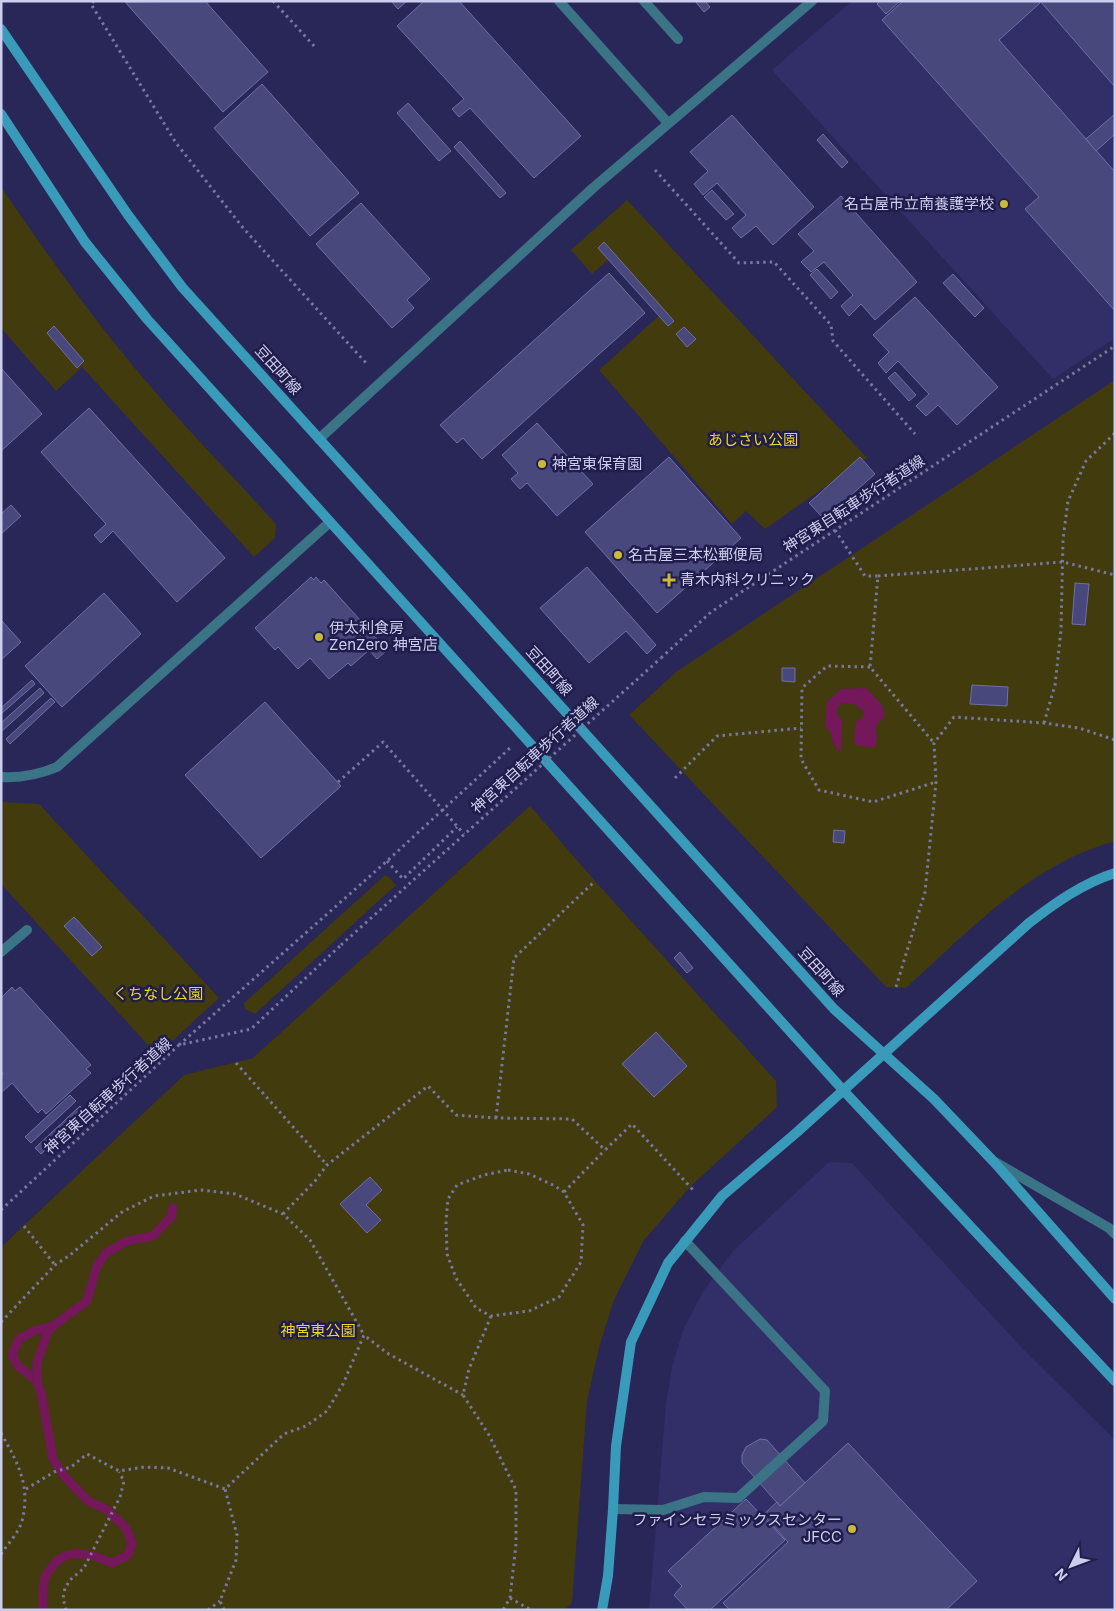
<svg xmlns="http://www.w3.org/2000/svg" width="1116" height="1611" font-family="Inter,'Noto Sans JP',sans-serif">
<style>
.built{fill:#322f68}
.green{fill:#413b0e}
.water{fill:#75175b}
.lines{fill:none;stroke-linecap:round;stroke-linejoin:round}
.stream{stroke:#75175b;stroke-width:9}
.building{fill:#48487c;stroke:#6e70a8}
.path{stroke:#7877a0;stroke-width:3;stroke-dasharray:2.5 4;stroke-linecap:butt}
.lane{stroke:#3c7487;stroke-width:10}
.street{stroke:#3c7487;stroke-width:10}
.secondary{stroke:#399bb9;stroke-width:10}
.path-bridge{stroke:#7877a0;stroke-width:3;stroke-dasharray:2.5 4;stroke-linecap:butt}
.poi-dot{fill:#caba3a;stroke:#201c4c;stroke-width:2}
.labels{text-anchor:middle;stroke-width:5;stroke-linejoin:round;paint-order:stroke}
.poi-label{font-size:15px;fill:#ccceed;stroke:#201c4c;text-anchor:start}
.street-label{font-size:15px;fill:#ccceed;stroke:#201c4c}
.park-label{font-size:15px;fill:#ecd821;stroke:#201c4c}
</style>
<rect width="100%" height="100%" fill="#292658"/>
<g class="built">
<path d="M852 1H1115V338L1053 379 772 70Z"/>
<path d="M829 1162 852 1163 1021 1347 1115 1440V1610H649L666 1404 672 1367 683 1330 704 1290 733 1251Z"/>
</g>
<g class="green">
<path d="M1 187C40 244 80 301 124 355 172 414 225 468 276 524L275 538 254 557 82 367 56 391 1 328Z"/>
<path d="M627 200 867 458 765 529 746 511 732 524 599 370 663 312 612 256 592 274 571 250Z"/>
<path d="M1115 380V841C1031 864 969 931 906 988L886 987 629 715 676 672Z"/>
<path d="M1 802 39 804 219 998 157 1055 1 884Z"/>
<path d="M530 806 595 881 776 1081 777 1107 690 1187 644 1240 614 1300 600 1344 587 1401 572 1603 564 1610H1V1247L184 1075 253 1058Z"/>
<path d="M385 875 389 877 396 885 255 1014 245 1009 244 1003Z"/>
</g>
<path class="water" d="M866 688 882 705 885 716 876 725 877 743 872 748 856 745 854 741 856 721 861 720 864 714C860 704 852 704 843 703L837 707V715L842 720 841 750 836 752 837 748 832 741V734L825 726 827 702 841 689Z"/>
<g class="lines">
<g class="stream">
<path d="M37 1381 18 1366 12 1355 19 1339 34 1331 52 1326"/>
<path d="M43 1610C43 1600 42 1587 45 1578 46 1574 49 1571 51 1568 66 1546 92 1554 112 1563L128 1555 132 1543 126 1528 107 1510 88 1501 65 1477 53 1459 42 1397 37 1381V1363L47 1333 53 1326 87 1301 97 1266 106 1253 127 1241 153 1236 171 1217 173 1208"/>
</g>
</g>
<g class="building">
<path d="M205 1 268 72 223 112 125 2Z"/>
<path d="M391 1H407L398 9Z"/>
<path d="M424 1H459L581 136 534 178 470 108 459 117 452 109 464 99 397 26Z"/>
<path d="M695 1H705L710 7 704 12Z"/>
<path d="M880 1H900L886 14 877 4Z"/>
<path d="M903 1H1039L1040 3 999 40 1115 172V311L1025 209 1039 197 882 20Z"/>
<path d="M1040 1H1115V87Z"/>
<path d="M262 84 359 193 310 236 214 128Z"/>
<path d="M408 103 451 151 439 161 397 113Z"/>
<path d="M1115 114V134L1096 151 1086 139Z"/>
<path d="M732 115 814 207 773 245 756 226 741 238 732 228 746 215 717 183 703 195 694 184 708 171 690 152Z"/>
<path d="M823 134 848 162 842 168 817 140Z"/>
<path d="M460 141 506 193 500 198 454 147Z"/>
<path d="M712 190 734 214 726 220 704 197Z"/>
<path d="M841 196 917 282 875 320 861 304 849 316 841 306 853 295 824 262 811 272 801 262 814 251 798 234Z"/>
<path d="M361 203 430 279 407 300 414 308 392 328 316 244Z"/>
<path d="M604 242 674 321 668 326 598 248Z"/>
<path d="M817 269 838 292 831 299 810 275Z"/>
<path d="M609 273 645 313 482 459 463 438 457 443 440 425Z"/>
<path d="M953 274 984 308 975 317 943 283Z"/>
<path d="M915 297 998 387 957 425 938 405 926 416 916 406 929 394 898 361 886 373 878 363 889 352 873 335Z"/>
<path d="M54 326 84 361 77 368 47 333Z"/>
<path d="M684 327 696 339 687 347 676 334Z"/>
<path d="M1 368 42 414 1 451Z"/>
<path d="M895 372 916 395 909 401 888 378Z"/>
<path d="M89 408 225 558 177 602 113 531 101 543 94 535 106 524 41 452Z"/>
<path d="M537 423 593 484 557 516 527 483 520 489 511 479 518 473 502 455Z"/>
<path d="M669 457 741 538 657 613 585 532Z"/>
<path d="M860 457 875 474 824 519 809 503Z"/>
<path d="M11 505 21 516 1 534V514Z"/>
<path d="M587 567 656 645 647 654 626 631 589 663 540 608Z"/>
<path d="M311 577 314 580 316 577 321 583 324 580 387 650 377 659 369 650 351 666 348 663 329 679 310 658 298 669 278 647 275 650 255 628Z"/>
<path d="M1075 583 1089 584 1085 625 1072 624Z"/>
<path d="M104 593 141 634 62 707 25 666Z"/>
<path d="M1 620 21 642 1 660Z"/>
<path d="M782 668H795V682L782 681Z"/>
<path d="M32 680 35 684 1 714V708Z"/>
<path d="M972 685 1008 687 1007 706 970 704Z"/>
<path d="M40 688 44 693 1 732V723Z"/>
<path d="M51 698 55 702 10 744 6 739Z"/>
<path d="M265 702 341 786 261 858 185 775Z"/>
<path d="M834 830 845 831 844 843 833 842Z"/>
<path d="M74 917 102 947 92 956 64 926Z"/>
<path d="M680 952 693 968 687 973 674 958Z"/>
<path d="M12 987 15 991 20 987 91 1065 86 1069 91 1073 46 1114 42 1109 38 1113 12 1083 2 1092 1 1091V1075L3 1074 1 1071V998Z"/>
<path d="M656 1032 687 1066 654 1097 622 1064Z"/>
<path d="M70 1095 76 1101 31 1143 25 1137Z"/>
<path d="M80 1106 85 1113 41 1154 35 1148Z"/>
<path d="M370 1177 382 1190 366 1205 381 1220 367 1233 340 1204Z"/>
<path d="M760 1439 767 1440 805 1483 780 1506 742 1463V1455L746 1447Z"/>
<path d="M848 1443 977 1581 946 1610H730L723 1603 788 1542 763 1515 777 1502 780 1506Z"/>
<path d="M746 1499 785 1540 710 1610H688L674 1595 682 1586 668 1571Z"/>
</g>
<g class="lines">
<g class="path">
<path d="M94 1 91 4 176 143 244 229 366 363"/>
<path d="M273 1 315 47"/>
<path d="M655 170 739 263 774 262 831 325 833 341 915 434"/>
<path d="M835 530 865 576H878L870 667 934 743"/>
<path d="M878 576 1063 562 1115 575"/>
<path d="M661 658 711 612 1115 346"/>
<path d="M870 667 827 666 802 688 801 759 819 790 873 802 936 782"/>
<path d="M1044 723 1055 685 1061 630 1063 539 1068 501 1086 461 1115 433"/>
<path d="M675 778 717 736 801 728"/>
<path d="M387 861 403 879 457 827"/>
<path d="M896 987 925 892 936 782 934 743 954 717 1044 723 1079 728 1115 740"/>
<path d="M179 1045 387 861 510 748"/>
<path d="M236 1063 327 1165"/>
<path d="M496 1118 514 958 595 881"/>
<path d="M508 1170 529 1174 553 1185 564 1192 583 1225 581 1262 559 1297 529 1311 491 1316 476 1308 456 1278 447 1254 446 1221 448 1199 457 1185 484 1175Z"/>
<path d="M564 1192 605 1150"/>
<path d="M1 1210 179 1045 251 1029 341 945"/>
<path d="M283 1214 315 1181 327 1165 428 1086 456 1115 496 1118 572 1119 605 1150 632 1124 694 1191"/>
<path d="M24 1226 55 1265"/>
<path d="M491 1316 469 1369 463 1395 489 1435 516 1490V1544L510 1598 503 1610"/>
<path d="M1 1322 55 1265 70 1255 122 1212 154 1196 201 1190 235 1194 283 1214 310 1240 364 1335"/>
<path d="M1 1433C18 1463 31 1486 22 1521 19 1532 8 1544 1 1554"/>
<path d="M26 1489 54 1472 71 1467 87 1454 119 1471 144 1467 168 1468 225 1489"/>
<path d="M510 1598 531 1610"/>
<path d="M66 1610 63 1598 65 1588 70 1580 84 1568 120 1497 124 1481 119 1472"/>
<path d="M208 1610 220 1601"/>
<path d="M224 1610 220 1601 236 1560 237 1535 225 1489 284 1434 306 1426 327 1411 343 1384 364 1335 387 1353 463 1395"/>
</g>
<g class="lane">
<path d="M644 1 678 39"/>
<path d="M1 952 27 930"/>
<path d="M613 1509 663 1510 704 1497 738 1498 823 1421 825 1391 685 1241"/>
</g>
<g class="street">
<path d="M559 1 668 123"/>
<path d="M319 439 593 188 812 1"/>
<path d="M1 777C22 778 38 775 57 767L330 522"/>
<path d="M995 1162 1109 1228 1115 1234"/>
</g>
<g class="secondary">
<path d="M1 29 128 215 182 287 834 1009 934 1099 994 1162 1115 1299"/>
<path d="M1 114 85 242 147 319 843 1090 1115 1381"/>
<path d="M602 1610 608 1576 613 1509 616 1446 631 1342 668 1263 722 1196 796 1133 1029 923C1055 903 1083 883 1115 873"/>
</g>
<g class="path-bridge">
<path d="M338 782 383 742 464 834"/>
<path d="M341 945 661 658"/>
</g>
</g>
<g class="poi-dot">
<circle cx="1004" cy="204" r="5"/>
<circle cx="542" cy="464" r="5"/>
<circle cx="618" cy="555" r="5"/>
<path d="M666.5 572.5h5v5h5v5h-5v5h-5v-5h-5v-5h5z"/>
<circle cx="319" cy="637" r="5"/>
<circle cx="852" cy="1529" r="5"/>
</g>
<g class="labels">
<g class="poi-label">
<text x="994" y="209" text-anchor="end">名古屋市立南養護学校</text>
<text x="552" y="469">神宮東保育園</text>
<text x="628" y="560">名古屋三本松郵便局</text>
<text x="680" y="585">青木内科クリニック</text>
<text x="329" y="633">伊太利食房<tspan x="329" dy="17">ZenZero 神宮店</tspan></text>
<text x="842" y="1525" text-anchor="end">ファインセラミックスセンター<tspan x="842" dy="17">JFCC</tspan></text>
</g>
<g class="street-label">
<text transform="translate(278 370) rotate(48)" y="5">豆田町線</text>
<text transform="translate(854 504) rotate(-33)" y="5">神宮東自転車歩行者道線</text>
<text transform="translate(549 671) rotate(48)" y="5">豆田町線</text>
<text transform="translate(535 755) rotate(-42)" y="5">神宮東自転車歩行者道線</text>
<text transform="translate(821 972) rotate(48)" y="5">豆田町線</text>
<text transform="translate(108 1096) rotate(-42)" y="5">神宮東自転車歩行者道線</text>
</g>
<g class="park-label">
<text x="753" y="445">あじさい公園</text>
<text x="158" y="999">くちなし公園</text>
<text x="318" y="1336">神宮東公園</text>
</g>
</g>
<rect width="1116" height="1611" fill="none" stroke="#ccceed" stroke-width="5"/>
<g transform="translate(1071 1566) rotate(228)" stroke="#201c4c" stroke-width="4" paint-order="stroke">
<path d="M0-4L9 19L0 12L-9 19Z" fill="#ccceed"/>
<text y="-8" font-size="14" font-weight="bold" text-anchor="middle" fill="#ccceed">N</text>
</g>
</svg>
